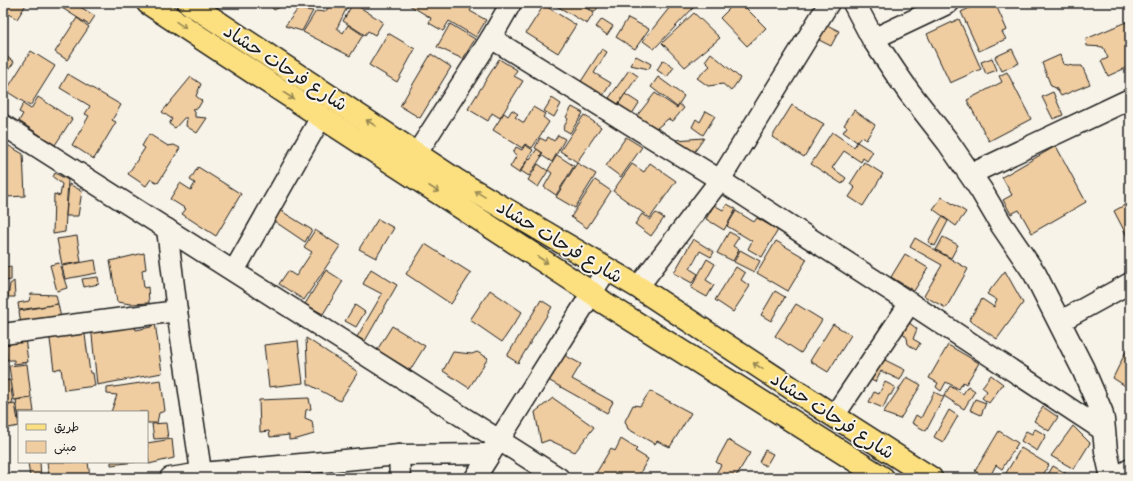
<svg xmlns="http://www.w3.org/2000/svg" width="1133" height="481" font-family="Caveat,'Playpen Sans Arabic',sans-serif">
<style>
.building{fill:#f0cda1;stroke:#1c1c1c}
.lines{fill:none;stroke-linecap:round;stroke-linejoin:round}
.minor-casing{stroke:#1c1c1c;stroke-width:23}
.tertiary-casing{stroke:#1c1c1c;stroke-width:25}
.primary-casing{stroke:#1c1c1c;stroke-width:25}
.minor{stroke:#f7f3e8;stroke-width:20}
.tertiary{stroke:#f7f3e8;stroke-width:22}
.primary{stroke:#fce080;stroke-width:22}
.oneway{stroke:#978853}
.labels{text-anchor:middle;stroke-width:4;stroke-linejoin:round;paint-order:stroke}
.street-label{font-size:19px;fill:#1c1c1c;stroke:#f7f3e8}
</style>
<rect width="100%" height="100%" fill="#f7f3e8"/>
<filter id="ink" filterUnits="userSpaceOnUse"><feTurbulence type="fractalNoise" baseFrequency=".025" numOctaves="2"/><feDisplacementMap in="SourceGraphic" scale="8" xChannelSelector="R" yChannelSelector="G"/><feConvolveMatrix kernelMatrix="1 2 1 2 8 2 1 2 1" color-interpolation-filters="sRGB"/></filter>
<g filter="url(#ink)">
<g class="building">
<path d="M8 3H27L17 19 3 11Z"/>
<path d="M54 3H74L95 16 89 25Z"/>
<path d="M268 3H284L282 6 274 10Z"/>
<path d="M332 3H349L337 28 343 33 348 25 363 35 350 56 303 32 316 11 325 12Z"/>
<path d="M353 3 383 22 375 35 368 31 365 35 343 21Z"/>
<path d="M406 3H475L470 11 486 20 476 37 449 21 443 31 429 23 431 18Z"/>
<path d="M552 3H578L594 13 587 24Z"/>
<path d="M580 3H600L595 12Z"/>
<path d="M661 3H691L695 6 654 49 643 41 670 7Z"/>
<path d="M735 3H741L766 28 747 46 720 18Z"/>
<path d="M980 3H995L1007 30 1002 32 1006 39 979 51 961 12Z"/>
<path d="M544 5 576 25 558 53 526 33Z"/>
<path d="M298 9 313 11 302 31 285 26Z"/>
<path d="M694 13 720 38 685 67 662 43Z"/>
<path d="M77 18 89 27 67 60 55 52Z"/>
<path d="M628 18 649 29 635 49 616 37Z"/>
<path d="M602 19 613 26 607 35 596 27Z"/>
<path d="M959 19 981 69 950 83 927 34Z"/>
<path d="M1126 22 1130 30V66L1108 76 1101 61 1108 58 1103 47 1087 46 1086 39Z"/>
<path d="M450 24 475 39 463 59 437 47Z"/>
<path d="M827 25 839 31 831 46 819 40Z"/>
<path d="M388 33 415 49 397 82 369 65Z"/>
<path d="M602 49 607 52 594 73 611 83 602 97 580 83Z"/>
<path d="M1012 49 1019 63 1002 71 995 57Z"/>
<path d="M31 51 55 66 30 106 6 91Z"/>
<path d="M711 53 740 78 731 91 723 84 708 86 697 78 710 66 705 61Z"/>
<path d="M3 54 14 62 3 78Z"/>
<path d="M431 54 451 67 420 118 400 106Z"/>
<path d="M1060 55 1063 64 1073 66H1082L1090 84 1061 96 1056 88 1051 86 1042 63Z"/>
<path d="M636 56 651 64 649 69 630 65Z"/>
<path d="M992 58 997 70 986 74 981 62Z"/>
<path d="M499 59 517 70 514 76 523 81 500 118 492 113 488 121 468 109Z"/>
<path d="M663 60 674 67 667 77 657 70Z"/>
<path d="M629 70 638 76 618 104 609 98Z"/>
<path d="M1007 72 1031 119 989 141 967 100 1002 82 999 76Z"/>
<path d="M68 74 121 105 112 120 116 122 94 159 72 145 89 116 85 114 90 106 60 88Z"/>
<path d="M191 77 201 84 196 96 202 101 198 108 192 109 195 112V117L207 118 197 133 186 126 187 118H184L175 128 169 124 172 119 162 112Z"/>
<path d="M658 77 684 96 677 107 651 87Z"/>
<path d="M1053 92 1063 115 1053 119 1042 97Z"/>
<path d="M655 93 677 108 679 104 684 108 673 121 668 119 657 128 636 117Z"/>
<path d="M625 94 639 103 630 117 616 108Z"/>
<path d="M38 97 72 119 55 145 19 121 23 114 19 112 23 104 31 109Z"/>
<path d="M552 98 561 104 554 117 544 111Z"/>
<path d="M792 105 824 124 804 157 772 137Z"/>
<path d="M533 107 545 114 543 117 549 122 532 148 525 144 522 148 493 130 504 113 508 116 512 110 518 114 515 117 524 123Z"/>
<path d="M572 107 583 113 570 133 563 129 568 119 566 117Z"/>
<path d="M854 110 875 125 866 140 861 137 857 142 843 132 847 127 844 125Z"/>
<path d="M706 111 715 116 703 135 692 127 696 119 700 122Z"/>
<path d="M584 115 601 127 577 162 560 151Z"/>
<path d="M832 132 854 147 857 142 873 152 867 161 863 158 861 162 844 151 832 168 846 178 842 184 811 164Z"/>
<path d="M149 134 168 146 174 145 180 148 158 183 151 179 146 186 128 174 145 148 142 146Z"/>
<path d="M558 135 565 139 552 162 541 155 543 153 535 148 540 138 546 141 548 137 554 141Z"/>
<path d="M626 137 642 147 621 177 606 166Z"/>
<path d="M704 138 693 154 675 140Z"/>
<path d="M4 143 23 154 25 196 6 197Z"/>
<path d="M525 145 533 150 519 173 510 167 517 155 513 153 516 147 522 150Z"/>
<path d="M1056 146 1086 202 1032 233 1019 210 1011 214 1003 200 1012 195 1002 177Z"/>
<path d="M537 149 542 153 540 156H542L529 176 521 171 529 158 530 159Z"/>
<path d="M557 155 574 166 556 195 544 187 552 173 548 170Z"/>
<path d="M864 162 883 174 863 206 849 197 855 188 850 184Z"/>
<path d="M577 163 596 174 575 208 556 197Z"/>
<path d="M650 163 676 181 650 218 613 191 632 164 644 172Z"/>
<path d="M538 164 548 171 538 187 528 180Z"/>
<path d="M198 167 241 194 216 236 182 214 186 209 170 199 180 183 191 190 195 183 190 180Z"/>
<path d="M55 173 68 180 65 232 53 234 54 194 60 196 62 184 53 177Z"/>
<path d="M595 180 611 191 587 228 571 217Z"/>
<path d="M69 184 82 191 78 216H66Z"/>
<path d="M942 197 966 212 956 226 933 209Z"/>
<path d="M1130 202V242L1114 211Z"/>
<path d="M727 204 736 209 724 230 706 219 714 205 723 210Z"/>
<path d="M278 209 312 230 305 242 271 219Z"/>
<path d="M736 211 754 222 757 218 778 230 762 257 748 249 752 241 727 226Z"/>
<path d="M656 213 664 218 651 236 635 224 642 214 650 220Z"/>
<path d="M942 217 948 221 935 246 928 242Z"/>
<path d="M378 219 394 228 376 258 359 249Z"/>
<path d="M315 230 340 246 304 300 279 284 288 271 296 276 312 252 304 247Z"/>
<path d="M729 232 739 237 733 246 739 250 733 261 717 253Z"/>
<path d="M77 236 81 262 62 265 57 239Z"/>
<path d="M943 237 958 245 951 258 936 250Z"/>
<path d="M915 238 968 269 946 308 924 296 942 265 910 247Z"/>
<path d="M693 239 714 252 711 257 700 251 690 269 698 274 692 283 674 273Z"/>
<path d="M776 241 807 259 788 291 757 273Z"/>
<path d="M425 244 471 273 451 304 406 274Z"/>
<path d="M740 250 760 261 754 272 734 262Z"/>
<path d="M144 253 146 269 142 270 144 288 148 287 149 303 131 304 117 302 110 261Z"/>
<path d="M905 254 928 268 914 291 891 277Z"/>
<path d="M707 259 715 264 706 280 714 285 707 297 691 288Z"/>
<path d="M95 260 97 273 65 279 62 266Z"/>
<path d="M59 263 67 288 57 291 50 265Z"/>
<path d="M11 267V280L4 281 3 282V268Z"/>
<path d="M736 267 745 273 741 280 750 286 733 312 715 300Z"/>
<path d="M371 269 397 285 365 341 357 337 382 294 363 284Z"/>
<path d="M326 270 343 281 323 314 305 304Z"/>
<path d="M1005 271 1023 303 997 339 969 320 982 299 994 307 997 300 987 294Z"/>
<path d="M98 277 99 284 84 287 82 279Z"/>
<path d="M14 281 15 297H8L10 284Z"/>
<path d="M490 290 522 312 502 342 470 320Z"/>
<path d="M775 291 785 297 771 321 761 315Z"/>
<path d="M31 294 56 295 58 304 19 310 18 303 29 301Z"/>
<path d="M541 300 552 307 518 363 507 356Z"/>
<path d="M58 304 61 318 21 324 19 311Z"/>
<path d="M796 304 822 320 801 353 775 336Z"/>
<path d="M355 305 365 312 356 327 345 321Z"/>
<path d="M154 315 162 373 97 385 91 325 133 319 136 330 151 327Z"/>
<path d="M902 317 917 329 913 339 920 343 916 350 908 344 907 338 904 334 893 331Z"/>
<path d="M833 324 851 335 828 372 810 361Z"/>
<path d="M392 326 425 346 410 370 377 350Z"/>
<path d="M84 327 90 373H93L95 386 64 390 61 368 54 370 49 332Z"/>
<path d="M25 338 28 362 14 364V360H7L4 340Z"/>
<path d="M306 338 358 372 340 401 308 384Z"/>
<path d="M298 341 303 383 269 387 264 345Z"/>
<path d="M1130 343V389L1113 378Z"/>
<path d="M948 345 979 363 966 384 963 382 959 389 946 382 941 391 936 387 938 383 929 378Z"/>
<path d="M555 350 581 364 572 379 613 402 607 413 541 376Z"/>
<path d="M453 352 472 354 477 352 488 358 469 388 443 371Z"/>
<path d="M879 357 905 370 900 380 881 371 875 382 869 379Z"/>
<path d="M27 364 31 397 14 400 9 366Z"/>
<path d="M991 375 1003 384 989 403 982 398 987 391 982 387Z"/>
<path d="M907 377 921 385 900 419 883 413Z"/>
<path d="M10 380 13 403 3 404V381Z"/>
<path d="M161 380 165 411 159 413 157 423H147V412H111L117 395 107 394V388Z"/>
<path d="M885 382 895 387 891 395H889L883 408 869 402 874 392 879 394Z"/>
<path d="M950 386 963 394 968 386 975 391 964 409 944 396Z"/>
<path d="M650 391 691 413 670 447 657 441 655 444 628 429 625 421 633 405 640 406Z"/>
<path d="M934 392 944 397 926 431 912 423 916 415 921 418Z"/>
<path d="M32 398 34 412H19V420L16 400Z"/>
<path d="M309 398 311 409 306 410 305 418 312 421 314 434 297 439 289 440V435L270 437 269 431 260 432 259 400Z"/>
<path d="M553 398 594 427 575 452 549 440 541 443 535 412Z"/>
<path d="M975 399 986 403 981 415 970 410Z"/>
<path d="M15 404 19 426 3 429V406Z"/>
<path d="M1043 407 1058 417 1049 431 1034 421Z"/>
<path d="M949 410 958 416 943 442 934 437Z"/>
<path d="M166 423 168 438 154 439 152 424Z"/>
<path d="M1073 426 1090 443 1074 469 1051 456Z"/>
<path d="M1035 429 1046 435 1037 451 1021 441 1026 431 1032 434Z"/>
<path d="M999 431 1018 443 1002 469 996 465 989 478H987L975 471Z"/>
<path d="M172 439 174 458 149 464 147 443Z"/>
<path d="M621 439 637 449 635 451 648 459 640 473 644 476 643 478H599L595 475 611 448 615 451Z"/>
<path d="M728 440 750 453 735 478H717L714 477 721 465 716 462Z"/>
<path d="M1021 448 1049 465 1041 478H1003Z"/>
<path d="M765 450 773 454 766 466 759 462Z"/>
<path d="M28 462H40L41 478H30Z"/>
<path d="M47 462H88L90 477 49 478Z"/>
<path d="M111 462H135L111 465Z"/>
<path d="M1053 466 1074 478H1046Z"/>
<path d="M768 473 777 478H766Z"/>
</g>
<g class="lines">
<defs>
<g id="minor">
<path d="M491 38 720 180 910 303 1104 431"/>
<path d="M873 39 949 3"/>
<path d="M3 125 559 478"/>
<path d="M408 167 491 38 511 3"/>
<path d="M971 174 1130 99"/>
<path d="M167 229 177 311 202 478"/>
<path d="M234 271 321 117"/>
<path d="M638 287 720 180 829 3"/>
<path d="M1059 322 1130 283"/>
<path d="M3 334 177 311"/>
<path d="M834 416 910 303"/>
<path d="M399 455 400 478"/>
<path d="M170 478 202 473 399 455 490 454"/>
<path d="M475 478 607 269"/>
<path d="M1115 478 1130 469"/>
</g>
<path id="tertiary" d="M854 3 873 39 895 72 909 92 948 142 981 190 1001 224 1035 274 1083 369 1101 411 1103 420 1106 451 1112 478"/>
<g id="primary">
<path d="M148 3C295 101 444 196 592 293L603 302 883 478"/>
<path d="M189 3 456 180 638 287 834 416 931 478"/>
</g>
</defs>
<use href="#minor" class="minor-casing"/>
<use href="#tertiary" class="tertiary-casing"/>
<use href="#primary" class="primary-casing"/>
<use href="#minor" class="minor"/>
<use href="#tertiary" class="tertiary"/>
<use href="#primary" class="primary"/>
</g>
<defs><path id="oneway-shaft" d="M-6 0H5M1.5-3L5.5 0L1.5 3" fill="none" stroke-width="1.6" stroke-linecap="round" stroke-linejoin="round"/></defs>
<g class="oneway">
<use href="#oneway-shaft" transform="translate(181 25) rotate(34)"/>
<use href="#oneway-shaft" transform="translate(289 96) rotate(33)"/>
<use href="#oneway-shaft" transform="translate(371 123) rotate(-147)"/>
<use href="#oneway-shaft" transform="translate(434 189) rotate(33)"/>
<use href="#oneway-shaft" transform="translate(480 194) rotate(-149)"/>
<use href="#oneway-shaft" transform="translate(543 260) rotate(33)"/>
<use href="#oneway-shaft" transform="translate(758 366) rotate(-147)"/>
</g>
</g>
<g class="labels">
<g class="street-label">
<text transform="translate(286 67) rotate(33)" y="7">شارع فرحات حشاد</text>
<text transform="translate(560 241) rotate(31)" y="7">شارع فرحات حشاد</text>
<text transform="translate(833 415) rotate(33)" y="7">شارع فرحات حشاد</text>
</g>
</g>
<rect width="1133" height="481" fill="none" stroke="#f7f3e8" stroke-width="16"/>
<rect x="8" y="8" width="1117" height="465" fill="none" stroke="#1c1c1c" stroke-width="1.5" filter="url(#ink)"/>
<rect x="18" y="411" width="130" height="52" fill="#f7f3e8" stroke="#9f9d96"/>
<rect x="26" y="424" width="20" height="6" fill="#fce080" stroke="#9f9d96"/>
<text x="54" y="431" font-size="12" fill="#1c1c1c">طريق</text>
<rect x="26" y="441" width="20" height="12" fill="#f0cda1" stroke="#9f9d96"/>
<text x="54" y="451" font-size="12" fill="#1c1c1c">مبنى</text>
</svg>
